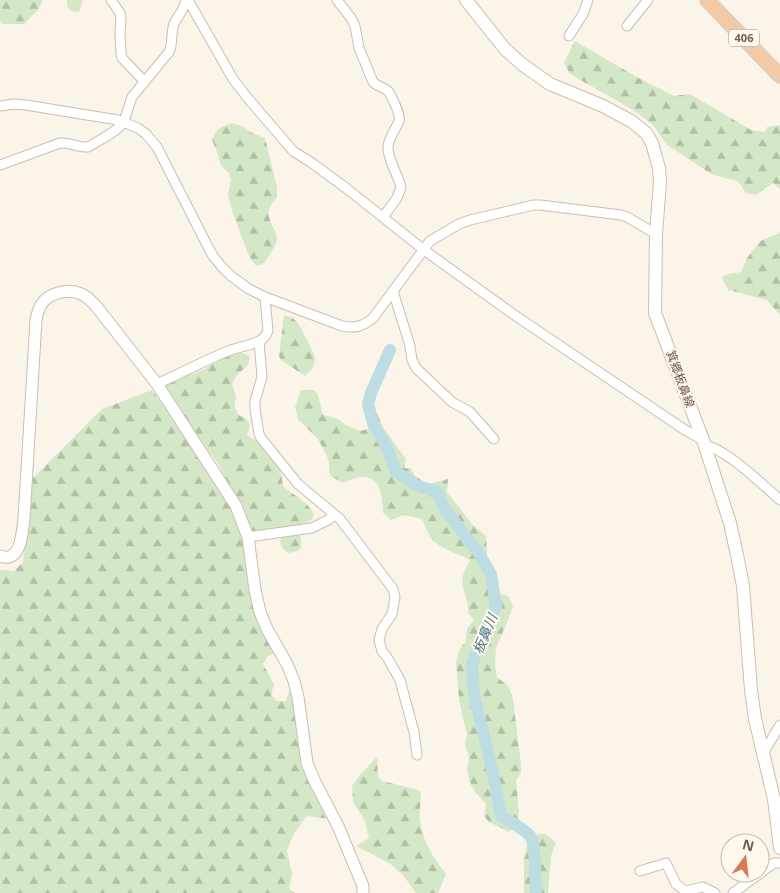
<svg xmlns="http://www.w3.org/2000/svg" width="780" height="893" font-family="'Open Sans','Noto Sans JP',sans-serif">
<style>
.forest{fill:url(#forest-firs)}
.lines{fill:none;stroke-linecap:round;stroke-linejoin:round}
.river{stroke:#bedde3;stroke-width:12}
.minor-casing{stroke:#ccbdaf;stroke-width:11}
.tertiary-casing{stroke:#ccbdaf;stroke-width:13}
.secondary-casing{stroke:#cfbdad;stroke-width:14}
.trunk-casing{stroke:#d8d1cd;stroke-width:16}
.minor{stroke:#fff;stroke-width:9}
.tertiary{stroke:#fff;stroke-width:11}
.secondary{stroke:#fff;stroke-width:12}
.trunk{stroke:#f2caa5;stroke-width:14}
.labels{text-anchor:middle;stroke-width:4;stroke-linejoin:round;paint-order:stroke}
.shield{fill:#fef8ef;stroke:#9d8b7e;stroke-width:1}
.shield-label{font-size:11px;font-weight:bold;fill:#735c4e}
.street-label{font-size:12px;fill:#735c4e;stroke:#fef8ef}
.water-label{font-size:14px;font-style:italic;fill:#497a85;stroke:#fef8ef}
</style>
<defs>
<pattern id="forest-firs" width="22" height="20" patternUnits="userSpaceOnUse" patternTransform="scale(1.25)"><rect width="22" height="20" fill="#d4e8c8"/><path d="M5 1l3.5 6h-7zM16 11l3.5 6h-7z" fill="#b0bfa5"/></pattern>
</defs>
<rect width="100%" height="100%" fill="#fbf4e8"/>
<g class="forest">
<path d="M0 0H43L38 10 24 24H2L0 22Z"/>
<path d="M67 0H83L79 12 71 11 67 6Z"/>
<path d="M575 41 635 76 674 96 690 94 751 130 765 132 767 127 780 125V189L773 183 756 195 746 193 738 181 713 175 667 145 653 125 633 110 570 74 564 63Z"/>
<path d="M232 123 244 127 252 133 265 138 277 187V197C267 209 266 215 274 229 276 232 277 236 277 240 275 248 268 257 263 264L256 266 249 256 232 211 228 195 231 179 229 173 221 166 217 152 212 140C216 129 220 127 232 123Z"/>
<path d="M780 233V315L767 300 728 290 722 277 729 274 741 272 747 258 760 241Z"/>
<path d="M284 315C288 316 292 317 295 320 300 325 314 352 315 359 315 366 310 371 305 376L281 360 279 356Z"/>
<path d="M237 352 243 353 250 356 248 365 236 376 232 384 236 397 234 406 239 415 245 418 249 423 250 426 247 435C260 443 274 455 280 470 282 475 282 481 283 486 294 496 308 501 314 515L311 520 307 523 252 532 247 517 217 462 182 415 165 384C178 378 191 375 204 369 215 364 224 356 237 352Z"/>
<path d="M152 390 222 488 241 531 277 652 268 656 263 664 274 684 271 695 276 701H286L289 691 294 688 303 750 330 819 307 816 294 833 287 850 292 874 289 889 295 893H0V570L14 571 23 562 33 478 102 409Z"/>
<path d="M301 390H314L318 395 323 415 338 419 346 425 360 431 372 428 370 420 365 408 376 391 374 405 378 416 384 429 406 459 404 468H411L415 476 428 484 448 479 447 493 452 498 471 523 486 536 487 555 482 565 491 591 508 596 513 606 508 620 496 648 495 666 497 677 509 687 513 699 521 765V773L516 780 519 813 517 823 509 832 489 822 484 816 486 804 476 793 471 785 469 779 467 771 469 757 465 744 467 734 463 718 459 699 456 661 460 649 466 641 467 629 474 619 468 613C470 601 460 589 463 576 464 571 468 565 470 560 459 554 438 548 431 538 427 532 425 525 422 519L404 515 391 520 383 513C382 498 383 479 364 477 356 477 351 479 344 483L332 477 329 472V463L327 456 318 439 298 419 295 407Z"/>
<path d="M300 533 301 541V548L297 551 289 553C281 548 279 545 281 536Z"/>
<path d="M377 757 378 776 382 781 415 789 421 792C421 801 419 811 420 820 422 841 434 859 446 874L438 893H416L403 875 389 863 356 846 369 838 365 821 353 802 352 786 360 775Z"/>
<path d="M538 834H545L556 842 551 856 548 893H524V857L528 841Z"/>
</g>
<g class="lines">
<path class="river" d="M390 350 371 393 368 405 374 426 386 445 396 472 418 486 438 492 444 508 478 552 491 574 496 606 481 639 472 665 474 694 492 769 501 816C510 822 524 828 531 837 536 846 535 881 536 893"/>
<defs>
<g id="minor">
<path d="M111 0 120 13 121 18 120 33 121 54 122 58 145 82"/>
<path d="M188 0 233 79 246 96 293 151 312 163 346 188 424 250 513 314 685 430 703 440"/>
<path d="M337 0 351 18 355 26 359 48 373 82C378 87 384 87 389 92 392 98 401 114 399 121 396 129 389 137 388 146 387 158 398 175 401 187L397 198 383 217"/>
<path d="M627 26 648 0"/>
<path d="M569 36 583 14 588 0"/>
<path d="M0 106 14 104 26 105 118 120 138 128 146 134 157 147 206 243 213 256 222 267 231 276 249 289 265 297 342 326C355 329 363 326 373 318L430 241 459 224 470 220 534 205H540L621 215 627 217 656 234"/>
<path d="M0 165 60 143C70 142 78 148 88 147 98 141 119 131 124 121 127 113 129 105 132 97L169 52C173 44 171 36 173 27 176 17 184 11 186 0"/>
<path d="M393 291 410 346 412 360 416 368 452 402 470 412 494 439"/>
<path d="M259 341 262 377 255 401V409L259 434 261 438 298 484 340 519 393 589 395 597 392 614 382 629 379 640 382 651 387 657 400 680 414 732 417 755"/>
<path d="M157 384C181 373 204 361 228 351 238 347 253 345 261 340 265 338 266 335 268 331L265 297"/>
<path d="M704 445C725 448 763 485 780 500"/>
<path d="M248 537 312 528 328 520 334 515"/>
<path d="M764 752 780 725"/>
<path d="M640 871 666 863 676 884 685 891 703 887 715 893"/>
<path d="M733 893 774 863H780"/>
</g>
<path id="tertiary" d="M0 556C21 564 22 533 24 519L36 320C37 315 38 310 41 305 48 293 68 288 81 294 87 296 92 302 96 306L157 384 236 506 248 537 255 590 260 612 267 629 287 664 294 681 298 697 307 763 315 782 338 826 363 886V893"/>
<path id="secondary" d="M466 0 505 49 523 65 550 84 603 106 631 121 646 133 652 143 659 168 660 182 656 234 655 313 703 440 730 523 737 555 743 586 751 690 755 719 774 799 780 848"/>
<path id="trunk" d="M707 0 780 76"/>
</defs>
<use href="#minor" class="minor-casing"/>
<use href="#tertiary" class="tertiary-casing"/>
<use href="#secondary" class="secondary-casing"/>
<use href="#trunk" class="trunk-casing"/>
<use href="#minor" class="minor"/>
<use href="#tertiary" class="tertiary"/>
<use href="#secondary" class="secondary"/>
<use href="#trunk" class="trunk"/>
</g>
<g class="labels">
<rect class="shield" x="729" y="29.5" width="30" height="17" rx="4"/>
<g class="shield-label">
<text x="744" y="42">406</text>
</g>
<g class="street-label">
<text transform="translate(680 379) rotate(70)" y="4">箕郷板鼻線</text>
</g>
<g class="water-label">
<text transform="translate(485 634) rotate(-67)" y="5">板鼻川</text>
</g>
</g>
<g transform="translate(745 858) rotate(15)"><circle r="24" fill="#fef8ef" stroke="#c6baaf"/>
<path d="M0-4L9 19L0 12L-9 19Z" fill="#db7857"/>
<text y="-8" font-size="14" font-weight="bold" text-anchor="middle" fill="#735c4e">N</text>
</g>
</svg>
